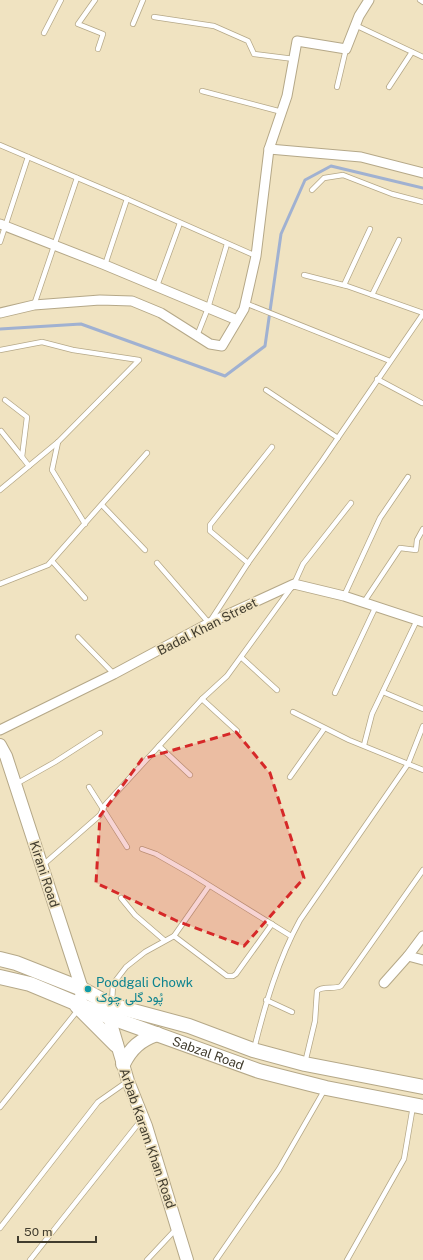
<svg xmlns="http://www.w3.org/2000/svg" width="423" height="1260" font-family="'Public Sans',Vazirmatn,sans-serif">
<style>
.lines{fill:none;stroke-linecap:round;stroke-linejoin:round}
.stream{stroke:#a0b1d1;stroke-width:3}
.lane-casing{stroke:#b5a888;stroke-width:6}
.street-casing{stroke:#b5a888;stroke-width:11}
.secondary-casing{stroke:#b5a888;stroke-width:14}
.primary-casing{stroke:#b5a888;stroke-width:16}
.lane{stroke:#fff;stroke-width:4.5}
.street{stroke:#fff;stroke-width:9}
.secondary{stroke:#fff;stroke-width:12}
.primary{stroke:#fff;stroke-width:14}
.marked{fill:#d62828;fill-opacity:0.2;stroke:#d62828;stroke-width:3;stroke-dasharray:8 5;stroke-linejoin:round}
.culture-dot{fill:#0f9aa8;stroke:#f0e3c1;stroke-width:1.5}
.labels{text-anchor:middle;stroke-width:3.5;stroke-linejoin:round;paint-order:stroke}
.street-label{font-size:13px;fill:#413c2e;stroke:#f0e3c1}
.culture-label{font-size:13px;fill:#0d838f;stroke:#f0e3c1;text-anchor:start}
</style>
<rect width="100%" height="100%" fill="#f0e3c1"/>
<g class="lines">
<path class="stream" d="M0 329 81 324 225 376 265 346 281 234 305 180 331 166 423 188"/>
<defs>
<g id="lane">
<path d="M95 0 78 24 103 34 98 49"/>
<path d="M420 0 423 2"/>
<path d="M154 17 214 26 248 41 254 54 294 59"/>
<path d="M133 24 143 0"/>
<path d="M355 25 423 57"/>
<path d="M44 33 61 0"/>
<path d="M337 87 346 49"/>
<path d="M389 87 412 52"/>
<path d="M202 91 282 112"/>
<path d="M0 145 127 199 256 256"/>
<path d="M312 190 324 178 343 175 392 194 423 202"/>
<path d="M0 242 28 157"/>
<path d="M105 265 127 199"/>
<path d="M304 275 347 286 423 313"/>
<path d="M344 285 370 229"/>
<path d="M157 286 180 223"/>
<path d="M372 295 399 240"/>
<path d="M245 303 390 361"/>
<path d="M34 305 77 178"/>
<path d="M197 336 208 308 227 244"/>
<path d="M0 350 42 342 73 350 139 360 58 442 0 490"/>
<path d="M377 379 422 403"/>
<path d="M266 390 338 438"/>
<path d="M5 400 27 417 22 457 29 466"/>
<path d="M1 431 22 457"/>
<path d="M58 442 52 470 85 524"/>
<path d="M102 505 145 550"/>
<path d="M52 561 85 598"/>
<path d="M157 563 209 623 248 563 322 461 423 314"/>
<path d="M248 563 210 531V525L272 447"/>
<path d="M0 584 48 565 147 453"/>
<path d="M344 596 380 518 408 477"/>
<path d="M364 602 400 548 416 550 417 540 423 529"/>
<path d="M78 637 114 674"/>
<path d="M242 658 277 690"/>
<path d="M383 692 423 709"/>
<path d="M335 693 376 606"/>
<path d="M202 699 237 731"/>
<path d="M293 712 349 740 423 770"/>
<path d="M364 745 372 714 417 620"/>
<path d="M159 746 190 775"/>
<path d="M290 777 324 729"/>
<path d="M16 784 55 762 100 733"/>
<path d="M89 787 127 847"/>
<path d="M142 849 156 854 191 874 291 936"/>
<path d="M43 865 100 815 105 805 202 699 227 676 294 584 303 564 351 503"/>
<path d="M121 898 135 915 164 940"/>
<path d="M174 936 227 976H233L236 974 272 924"/>
<path d="M266 1000 292 1012"/>
<path d="M112 1003 113 984 126 967 145 952 174 936 209 886"/>
<path d="M254 1049C265 1005 278 960 300 920L408 764 423 726"/>
<path d="M305 1063 315 1021 317 991C323 985 334 990 341 986L423 870"/>
<path d="M0 1107 78 1010"/>
<path d="M0 1228 98 1102 128 1081"/>
<path d="M30 1260 142 1119"/>
<path d="M147 1260 177 1228"/>
<path d="M216 1260 279 1169 325 1089"/>
<path d="M347 1260 404 1159 413 1106"/>
</g>
<g id="street">
<path d="M269 149 361 157 423 173"/>
<path d="M0 224 105 265 237 320"/>
<path d="M0 313 34 305 100 300 132 301 161 313 210 344 222 346 244 309 256 256 269 149 287 96 297 41 346 49 359 16 369 0"/>
<path d="M0 730 114 674 209 623 294 584 344 596 423 622"/>
<path d="M408 956 423 960"/>
<path d="M384 983 408 956 423 936"/>
</g>
<g id="secondary">
<path d="M0 745 6 756 82 989 80 1004"/>
<path d="M109 1017 128 1081 146 1126 187 1260"/>
</g>
<g id="primary">
<path d="M0 959 16 963 82 989 111 1005 189 1026 253 1050 305 1064 423 1087"/>
<path id="s1" d="M0 977 30 984 109 1017 259 1071 326 1088 423 1107"/>
<path d="M77 1006 116 1045"/>
<path d="M123 1064C131 1048 140 1040 157 1034"/>
</g>
</defs>
<use href="#lane" class="lane-casing"/>
<use href="#street" class="street-casing"/>
<use href="#secondary" class="secondary-casing"/>
<use href="#primary" class="primary-casing"/>
<use href="#lane" class="lane"/>
<use href="#street" class="street"/>
<use href="#secondary" class="secondary"/>
<use href="#primary" class="primary"/>
</g>
<path class="marked" d="M236 732 270 773 304 878 244 946 177 921 96 883 100 816 142 759Z"/>
<circle class="culture-dot" cx="88" cy="989" r="4"/>
<g class="labels">
<g class="street-label">
<text transform="translate(207 626) rotate(-27)" y="5">Badal Khan Street</text>
<text transform="translate(45 874) rotate(72)" y="5">Kirani Road</text>
<text dy="5" stroke="none"><textPath href="#s1" startOffset="222">Sabzal Road</textPath></text>
<text transform="translate(148 1138) rotate(71)" y="5">Arbab Karam Khan Road</text>
</g>
<g class="culture-label">
<text x="96" y="987">Poodgali Chowk<tspan x="96" dy="15">پُود گلی چوک</tspan></text>
</g>
</g>
<path d="M18 1236v6h78v-6" fill="none" stroke="#413c2e" stroke-width="2"/>
<text x="24" y="1236" font-size="12" fill="#413c2e" stroke="#f0e3c1" stroke-width="3" paint-order="stroke">50 m</text>
</svg>
